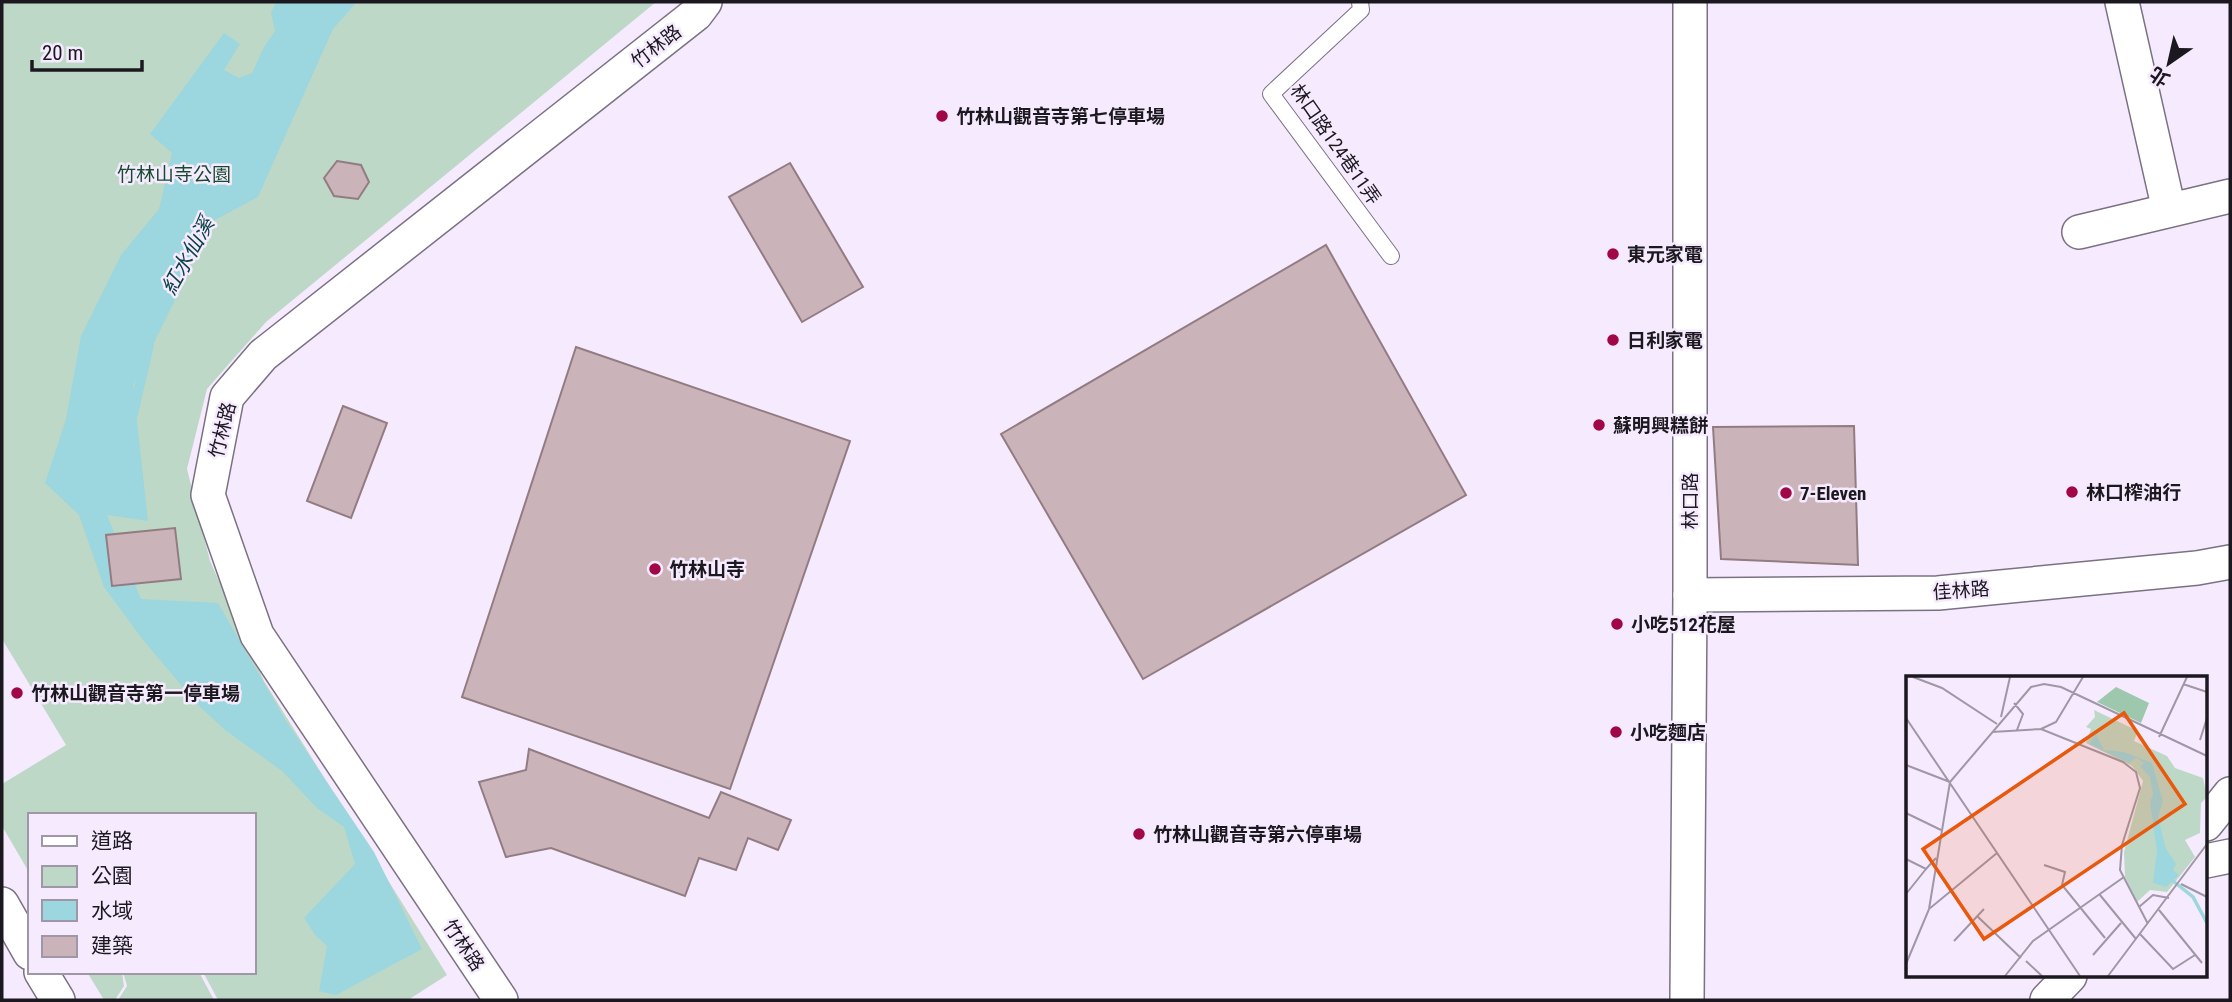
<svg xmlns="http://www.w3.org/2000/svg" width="2232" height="1002" font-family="'Roboto Condensed','Noto Sans TC',sans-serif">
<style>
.green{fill:#bed8c7}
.water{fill:#9cd6de}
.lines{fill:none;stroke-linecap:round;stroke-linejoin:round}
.stream{stroke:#9cd6de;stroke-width:10}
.building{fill:#cbb3ba;stroke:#927c82;stroke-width:2}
.lane-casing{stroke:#7b7182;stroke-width:18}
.street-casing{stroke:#7b7182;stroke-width:36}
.lane{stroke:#fff;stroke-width:16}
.street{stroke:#fff;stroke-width:33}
.poi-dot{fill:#a10747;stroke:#f6ebfe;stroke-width:2.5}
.labels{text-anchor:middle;stroke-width:5;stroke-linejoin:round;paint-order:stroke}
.street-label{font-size:19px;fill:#1c181f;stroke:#f6ebfe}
.poi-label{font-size:19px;font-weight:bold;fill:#1c181f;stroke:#f6ebfe;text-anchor:start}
.park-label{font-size:19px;fill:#164a2f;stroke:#f6ebfe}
.water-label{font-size:21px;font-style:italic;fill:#0b4147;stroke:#f6ebfe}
.inset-river{fill:none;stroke:#9cd6de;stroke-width:3.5}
.inset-road{fill:none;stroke:#9f97a5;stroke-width:2}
.view{fill:#e8590c;fill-opacity:0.15;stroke:#e8590c;stroke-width:3.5}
.inset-edge{fill:none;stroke:#1c181f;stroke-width:3.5}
</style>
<rect width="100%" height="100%" fill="#f6ebfe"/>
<g class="green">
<path d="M2 2H656L266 322 207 389 187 469 210 561 264 681 447 975 408 1000H218L203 972H254V815H30V874L2 826V784L66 745 2 639Z"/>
<path d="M87 972H122L124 986 115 1000H104Z"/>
<path d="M123 972H199L214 1000H118L127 986Z"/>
</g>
<path class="water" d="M276 2H357L333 29 258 197 196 230 179 292 133 385 148 521 107 515 141 599 218 603 286 721 374 852 422 949 336 995 319 991 327 946 315 935 304 918 355 864 344 827 317 808 282 771 225 730 198 705 143 640 104 587 79 515 45 483 66 419 81 336 121 255 159 209 172 153 150 134 224 33 240 44 224 70 239 78 252 73 264 47 275 31 271 13Z"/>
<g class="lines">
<g class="stream">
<path d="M184 263 212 213"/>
<path d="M132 418 149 345"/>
</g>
</g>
<g class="building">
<path d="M337 161 361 165 369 182 358 199 334 196 324 178Z"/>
<path d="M790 163 863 287 802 322 729 197Z"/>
<path d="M1326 245 1466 495 1143 679 1001 434Z"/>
<path d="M576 347 850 441 730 789 462 697Z"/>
<path d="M343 406 387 423 351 518 307 501Z"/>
<path d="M1854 426 1858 565 1721 559 1713 427Z"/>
<path d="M175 528 181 579 112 586 106 535Z"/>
<path d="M529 749 709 818 721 792 791 820 778 850 748 838 736 870 699 858 685 896 551 848 506 857 479 782 526 770Z"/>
</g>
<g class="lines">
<defs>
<path id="lane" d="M1360 2 1361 10 1271 94 1391 256"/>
<g id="street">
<path d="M2122 2 2169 210"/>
<path d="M2079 232 2230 196"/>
<path d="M1690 595 1938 593 2197 568 2230 562"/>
<path d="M2206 824 2230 794"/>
<path d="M2206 861 2230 856"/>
<path d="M2 904 30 953"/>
<path d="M41 972 58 1000"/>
<path d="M501 1000 257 635 208 495 227 397 263 355 696 14 705 2"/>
<path d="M1687 1000 1690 595V2"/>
<path d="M2047 1000 2070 976"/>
</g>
</defs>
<use href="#lane" class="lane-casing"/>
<use href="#street" class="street-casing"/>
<use href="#lane" class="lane"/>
<use href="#street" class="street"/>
</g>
<g class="poi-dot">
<circle cx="942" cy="116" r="7"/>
<circle cx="1613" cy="254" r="7"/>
<circle cx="1613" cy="340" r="7"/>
<circle cx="1599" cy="425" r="7"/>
<circle cx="2072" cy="492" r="7"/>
<circle cx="1786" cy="493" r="7"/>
<circle cx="655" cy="569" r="7"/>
<circle cx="1617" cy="624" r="7"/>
<circle cx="17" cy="693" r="7"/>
<circle cx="1616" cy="732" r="7"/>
<circle cx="1139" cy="834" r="7"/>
</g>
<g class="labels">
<g class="street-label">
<text transform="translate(656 46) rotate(-38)" y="7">竹林路</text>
<text transform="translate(1336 144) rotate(55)" y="7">林口路124巷11弄</text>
<text transform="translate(222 430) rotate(-76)" y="7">竹林路</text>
<text transform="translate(1690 501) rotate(-90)" y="7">林口路</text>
<text transform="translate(1961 590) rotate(-4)" y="7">佳林路</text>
<text transform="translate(464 945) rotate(56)" y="7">竹林路</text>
</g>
<g class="poi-label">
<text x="956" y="123">竹林山觀音寺第七停車場</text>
<text x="1627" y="261">東元家電</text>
<text x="1627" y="347">日利家電</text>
<text x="1613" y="432">蘇明興糕餅</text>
<text x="2086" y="499">林口榨油行</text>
<text x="1800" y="500">7-Eleven</text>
<text x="669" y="576">竹林山寺</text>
<text x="1631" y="631">小吃512花屋</text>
<text x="31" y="700">竹林山觀音寺第一停車場</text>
<text x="1630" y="739">小吃麵店</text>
<text x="1153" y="841">竹林山觀音寺第六停車場</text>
</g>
<g class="park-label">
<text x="174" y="181">竹林山寺公園</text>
</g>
<g class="water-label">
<text transform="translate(188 256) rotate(-61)" y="7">紅水仙溪</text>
</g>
</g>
<g transform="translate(1906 676)">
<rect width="301" height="301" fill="#f6ebfe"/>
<path d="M188 34 232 55 228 65 261 80 269 92 297 102 301 121 295 127 294 157 279 164 289 181 261 216 244 214 231 226 219 201 218 176 237 105 226 90 180 67 185 53 180 51 189 41Z" fill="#bed8c7"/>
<path d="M210 11 243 27 235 47 191 26Z" fill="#9dc8ad"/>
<path d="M190 58 198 74 218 76 246 87 257 125 252 141 260 173 270 188 267 194 273 199 260 211 247 207 251 175 244 126 247 119 244 101 234 90 238 87 230 82 223 87 183 68Z" fill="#9cd6de"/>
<path class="inset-river" d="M267 205 287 221 301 247"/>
<path class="inset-road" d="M7 1 36 12 91 48M277 8 301 16M108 27 117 38 111 54M95 41 104 1M0 42 174 300M135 53 150 46 177 1M86 56 135 53 217 86 230 96 234 112 216 169 214 194 242 248M253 61 281 1M294 64 301 42M0 89 44 106M0 137 35 154M0 183 20 193 30 182M138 189 159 196 156 209 199 262M275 208 301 221M0 218 20 193M194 219 230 263M233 231 247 219 263 222M23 233 44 106 125 11 138 8 155 11 301 80M253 234 296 287M71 240 115 282M234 258 267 293 289 279M48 265 78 233M187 279 215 247M120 285 136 300M0 288 23 233 91 177M99 300 127 265 218 201M202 300 301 168"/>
<path class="view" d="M218 37 279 128 78 263 17 173Z"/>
<rect width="301" height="301" class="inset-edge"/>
</g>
<rect width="2232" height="1002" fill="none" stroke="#1c181f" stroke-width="7"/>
<rect x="28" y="813" width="228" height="161" fill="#f6ebfe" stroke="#9f97a5" stroke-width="2"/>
<rect x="42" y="836" width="35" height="10" fill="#ffffff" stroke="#9f97a5" stroke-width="2"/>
<text x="91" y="848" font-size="21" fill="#1c181f">道路</text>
<rect x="42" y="866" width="35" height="21" fill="#bed8c7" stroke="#9f97a5" stroke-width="2"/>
<text x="91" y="883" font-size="21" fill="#1c181f">公園</text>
<rect x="42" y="900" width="35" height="21" fill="#9cd6de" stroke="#9f97a5" stroke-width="2"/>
<text x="91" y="918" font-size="21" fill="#1c181f">水域</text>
<rect x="42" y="936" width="35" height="21" fill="#cbb3ba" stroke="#9f97a5" stroke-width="2"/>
<text x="91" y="953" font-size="21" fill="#1c181f">建築</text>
<g transform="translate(2169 63) rotate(214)" stroke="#f6ebfe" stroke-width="5" paint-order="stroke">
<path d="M0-5L12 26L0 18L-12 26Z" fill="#1c181f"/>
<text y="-10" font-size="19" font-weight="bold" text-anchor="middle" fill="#1c181f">北</text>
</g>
<path d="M32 60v10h110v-10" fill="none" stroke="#1c181f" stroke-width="3.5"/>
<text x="42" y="60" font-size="21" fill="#1c181f" stroke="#f6ebfe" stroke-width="5" paint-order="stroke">20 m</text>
</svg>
